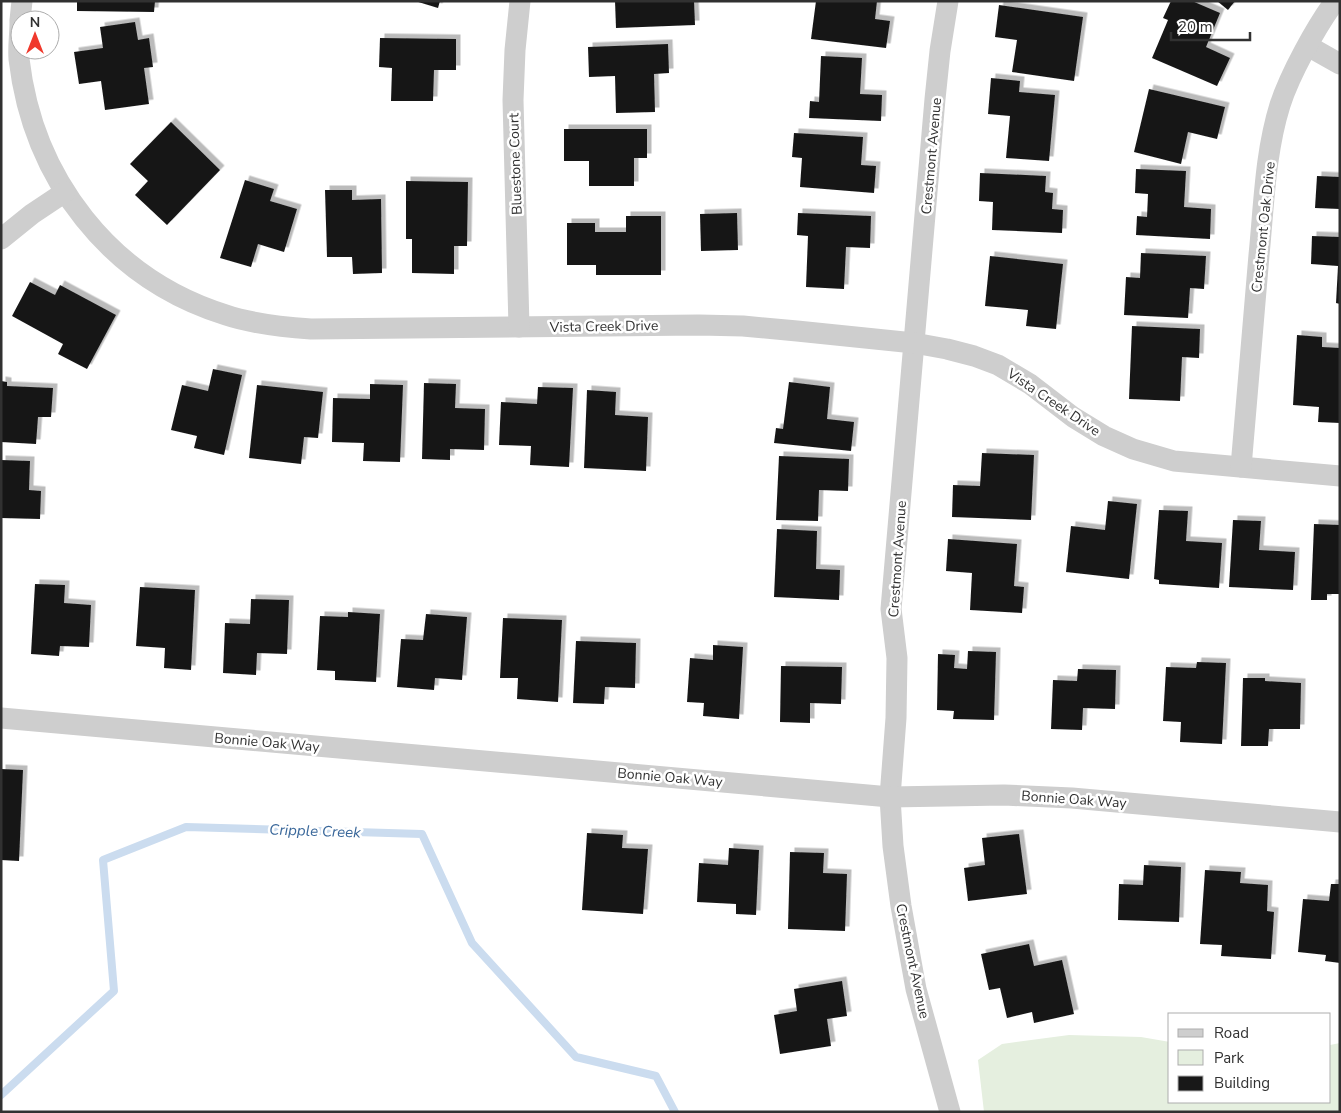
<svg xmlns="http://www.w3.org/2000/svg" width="1341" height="1113" font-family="'Nunito Sans',sans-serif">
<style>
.green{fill:#e5efdf}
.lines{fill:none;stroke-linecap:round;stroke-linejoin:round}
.stream{stroke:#cbdcef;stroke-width:8}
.building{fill:#181818;filter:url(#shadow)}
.street{stroke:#cecece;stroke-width:21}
.labels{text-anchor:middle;stroke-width:5;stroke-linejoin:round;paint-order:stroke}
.street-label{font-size:14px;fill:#313131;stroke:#fff}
.water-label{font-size:15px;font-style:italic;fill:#39679a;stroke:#fff}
</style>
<defs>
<filter id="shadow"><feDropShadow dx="4.5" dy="-4.5" stdDeviation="0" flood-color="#0004"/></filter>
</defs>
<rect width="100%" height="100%" fill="#fff"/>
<path class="green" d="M1069 1035 1141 1037 1170 1042V1102H1330V1045L1340 1043V1112H984L978 1060 1002 1044Z"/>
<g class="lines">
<path class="stream" d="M1 1095 114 991 103 860 186 827 422 834 472 943 576 1057 656 1076 675 1112"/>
</g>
<g class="building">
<path d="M77 1H155L154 12 77 11Z"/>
<path d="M415 1H440L438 8Z"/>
<path d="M615 1H694L695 25 616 28Z"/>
<path d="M816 1H877L875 19 890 21 886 48 811 39Z"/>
<path d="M1171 1H1192L1220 13 1206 47 1230 58 1217 86 1152 58 1168 20 1163 18Z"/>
<path d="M1217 1H1235L1228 10Z"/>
<path d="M999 5 1083 17 1074 81 1012 72 1017 40 995 37Z"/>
<path d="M135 22 138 40 149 38 153 67 144 68 149 104 105 110 101 81 79 84 74 52 103 48 100 27Z"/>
<path d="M380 38 456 39V70H434L433 101H391L392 68 379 67Z"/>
<path d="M668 44 669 73 654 74 655 112 616 113 615 76 589 77 588 47Z"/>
<path d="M821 56 862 58 860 94 882 95 881 121 809 118 810 101 819 102Z"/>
<path d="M991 78 1020 81 1019 92 1055 95 1049 161 1006 158 1010 116 988 114Z"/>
<path d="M1149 89 1225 107 1217 139 1188 132 1181 164 1134 152Z"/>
<path d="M171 122 220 170 167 225 135 195 148 181 130 164Z"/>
<path d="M564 129H647V158H634V186H589V161H564Z"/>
<path d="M794 133 863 137 861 165 876 166 874 193 800 187 802 158 792 157Z"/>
<path d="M1136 169 1186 171 1184 207 1211 209 1210 239 1136 235 1137 216 1147 217 1148 194 1135 193Z"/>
<path d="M980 173 1046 176 1045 192 1053 193 1052 209 1063 210 1062 233 992 230 993 202 979 201Z"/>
<path d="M1317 176 1340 177V209L1315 208Z"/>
<path d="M245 180 274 189 270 201 297 209 284 252 258 244 251 267 220 258Z"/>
<path d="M406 181 468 182 467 246H454V274L412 273V239H406Z"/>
<path d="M325 190H352V200L381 199 382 273 353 274 352 257H327Z"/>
<path d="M737 213 738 250 701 251 700 214Z"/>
<path d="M798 213 871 216 870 248 846 247 844 289 806 287 808 236 797 235Z"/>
<path d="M626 216H661V275H596V265H567V223H595V232H626Z"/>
<path d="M1312 236 1340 237V304L1336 303 1338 266 1311 264Z"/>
<path d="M1141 253 1206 256 1204 289 1190 288 1188 318 1124 315 1126 277 1140 278Z"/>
<path d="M990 256 1063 264 1056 329 1026 326 1028 310 985 306Z"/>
<path d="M30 282 55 295 60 285 116 315 87 369 58 354 63 344 12 316Z"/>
<path d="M1132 326 1200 329 1199 358 1182 357 1180 401 1129 399Z"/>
<path d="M1297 335 1322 337V347L1340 348V423L1318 422 1319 407 1293 405Z"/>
<path d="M213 369 242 375 224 455 194 448 197 436 171 430 182 385 208 391Z"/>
<path d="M1 381 7 382V386L53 388 51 417H38L36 444 1 442Z"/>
<path d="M789 382 830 387 827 419 854 422 851 451 774 443 776 428 783 429Z"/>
<path d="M424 383 456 384 455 408 485 409 484 450 450 449V460L422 459Z"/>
<path d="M370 384 403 385 400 462 363 461 364 443 332 442 333 398 370 399Z"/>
<path d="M257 385 323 392 318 438 304 437 301 464 249 458Z"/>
<path d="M538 387 573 388 569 467 530 465 531 446 499 445 501 402 537 404Z"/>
<path d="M587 390 616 392 615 415 648 417 646 471 584 468Z"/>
<path d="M982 453 1034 455 1031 520 952 517 953 485 980 486Z"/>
<path d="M779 456 849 459 848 491 819 490 818 521 776 520Z"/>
<path d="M1 460 30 461 29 490 41 491 40 519 1 518Z"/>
<path d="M1108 501 1137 504 1129 579 1066 572 1071 526 1105 530Z"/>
<path d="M1159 510 1188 511 1186 541 1222 543 1219 588 1159 584V580L1154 579Z"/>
<path d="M1233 520 1261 521 1259 550 1295 552 1293 590 1229 587Z"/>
<path d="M1314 524 1340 525V594H1327V600H1311Z"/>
<path d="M777 529 817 531 816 569 840 570 839 600 774 597Z"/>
<path d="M948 539 1017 544 1014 586 1024 587 1022 613 970 610 972 573 946 571Z"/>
<path d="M35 584 65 585 64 603 91 605 89 647 60 646 59 656 31 654Z"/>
<path d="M140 587 195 590 191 670 164 668 165 648 136 646Z"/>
<path d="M251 599 289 600 287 654 257 653 256 675 223 673 225 623 250 624Z"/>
<path d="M348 612 380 614 376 682 335 680V671L317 670 320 616 348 617Z"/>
<path d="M426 614 467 617 462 680 435 678 434 690 397 687 401 639 423 640Z"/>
<path d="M503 618 562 620 558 702 517 699 518 678H500Z"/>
<path d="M576 641 636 643 635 688 605 687 604 704 573 703Z"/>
<path d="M713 645 743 647 739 719 703 716 704 703 687 702 690 658 713 660Z"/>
<path d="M968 651 996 652 994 720 953 719 954 711 937 710 938 654 955 655 954 668 967 669Z"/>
<path d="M1197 662 1226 663 1222 744 1180 742 1181 722 1163 721 1166 667 1196 668Z"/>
<path d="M781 666 842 667 841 704 810 703V723L780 722Z"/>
<path d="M1078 669 1116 670 1115 709 1083 708 1082 730 1051 729 1053 680 1077 681Z"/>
<path d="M1243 678H1265V681L1301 683 1300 729H1269L1268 746H1241Z"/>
<path d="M1 769 23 770 19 861 1 860Z"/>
<path d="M587 833 623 835 622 848 648 849 643 914 582 910Z"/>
<path d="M1019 834 1027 894 968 901 964 868 985 865 982 838Z"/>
<path d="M729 848 759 850 756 915 736 914V904L697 902 699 863 728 865Z"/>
<path d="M790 852 824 853 823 873 847 874 845 931 788 929Z"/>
<path d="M1144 865 1181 867 1179 922 1118 920 1119 884 1143 885Z"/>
<path d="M1205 870 1241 872 1240 883 1268 885 1267 911 1274 912 1271 959 1221 956 1222 945 1200 944Z"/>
<path d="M1331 884H1340V963L1325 961 1326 955 1298 952 1303 899 1329 901Z"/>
<path d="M1029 944 1034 966 1062 960 1074 1014 1034 1023 1032 1012 1007 1018 1000 988 989 990 981 954Z"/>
<path d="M842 981 847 1016 827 1019 831 1046 780 1054 774 1015 797 1011 794 989Z"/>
</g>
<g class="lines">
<g class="street">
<path d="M948 1 940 51 935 99 891 609 897 658 896 718 890 797 893 846 901 906 916 989 950 1112"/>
<path d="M20 20 22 1"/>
<path d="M20 22C20 34 18 47 19 59 33 179 110 279 226 315 253 324 282 327 311 329L699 325 743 326 797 331 914 343 947 349 974 356 998 365 1030 384 1073 417 1104 436 1133 449 1174 461 1340 476"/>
<path d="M1308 46 1340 64"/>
<path d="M1 239 32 214 65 192"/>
<path d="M519 327 513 100 515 50 520 1"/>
<path d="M1241 467C1247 396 1253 326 1259 255 1264 205 1265 153 1280 105 1290 74 1316 27 1335 1"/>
<path d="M1 718 890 797 1004 795 1072 798 1340 822"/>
</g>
</g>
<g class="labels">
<g class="street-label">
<text transform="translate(931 156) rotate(-85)" y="5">Crestmont Avenue</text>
<text transform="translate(515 164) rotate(-92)" y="5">Bluestone Court</text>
<text transform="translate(1263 227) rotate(-84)" y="5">Crestmont Oak Drive</text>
<text transform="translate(604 326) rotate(-1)" y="5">Vista Creek Drive</text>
<text transform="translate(1054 402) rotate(34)" y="5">Vista Creek Drive</text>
<text transform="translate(897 559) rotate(-86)" y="5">Crestmont Avenue</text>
<text transform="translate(267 742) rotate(5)" y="5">Bonnie Oak Way</text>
<text transform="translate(670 777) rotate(5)" y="5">Bonnie Oak Way</text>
<text transform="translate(1074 799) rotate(4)" y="5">Bonnie Oak Way</text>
<text transform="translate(913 961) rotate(78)" y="5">Crestmont Avenue</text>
</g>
<g class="water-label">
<text transform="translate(315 831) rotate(2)" y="5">Cripple Creek</text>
</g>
</g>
<rect width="1341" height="1113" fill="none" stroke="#313131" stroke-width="5"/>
<rect x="1168" y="1013" width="162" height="90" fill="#ffffff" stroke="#adadad"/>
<rect x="1178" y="1029" width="25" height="8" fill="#cecece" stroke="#adadad"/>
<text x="1214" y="1038" font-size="15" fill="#313131">Road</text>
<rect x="1178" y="1050" width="25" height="15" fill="#e5efdf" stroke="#adadad"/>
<text x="1214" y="1063" font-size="15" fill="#313131">Park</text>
<rect x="1178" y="1076" width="25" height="15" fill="#181818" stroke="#adadad"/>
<text x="1214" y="1088" font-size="15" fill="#313131">Building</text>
<g transform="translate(35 35)"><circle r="24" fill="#ffffff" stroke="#adadad"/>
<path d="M0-4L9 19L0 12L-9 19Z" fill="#f0392c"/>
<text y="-8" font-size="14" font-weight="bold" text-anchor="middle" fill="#313131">N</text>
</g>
<path d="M1171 32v8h79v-8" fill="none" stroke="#313131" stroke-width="2.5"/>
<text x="1178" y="32" font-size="15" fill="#313131" stroke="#ffffff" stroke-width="4" paint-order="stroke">20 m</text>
</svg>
